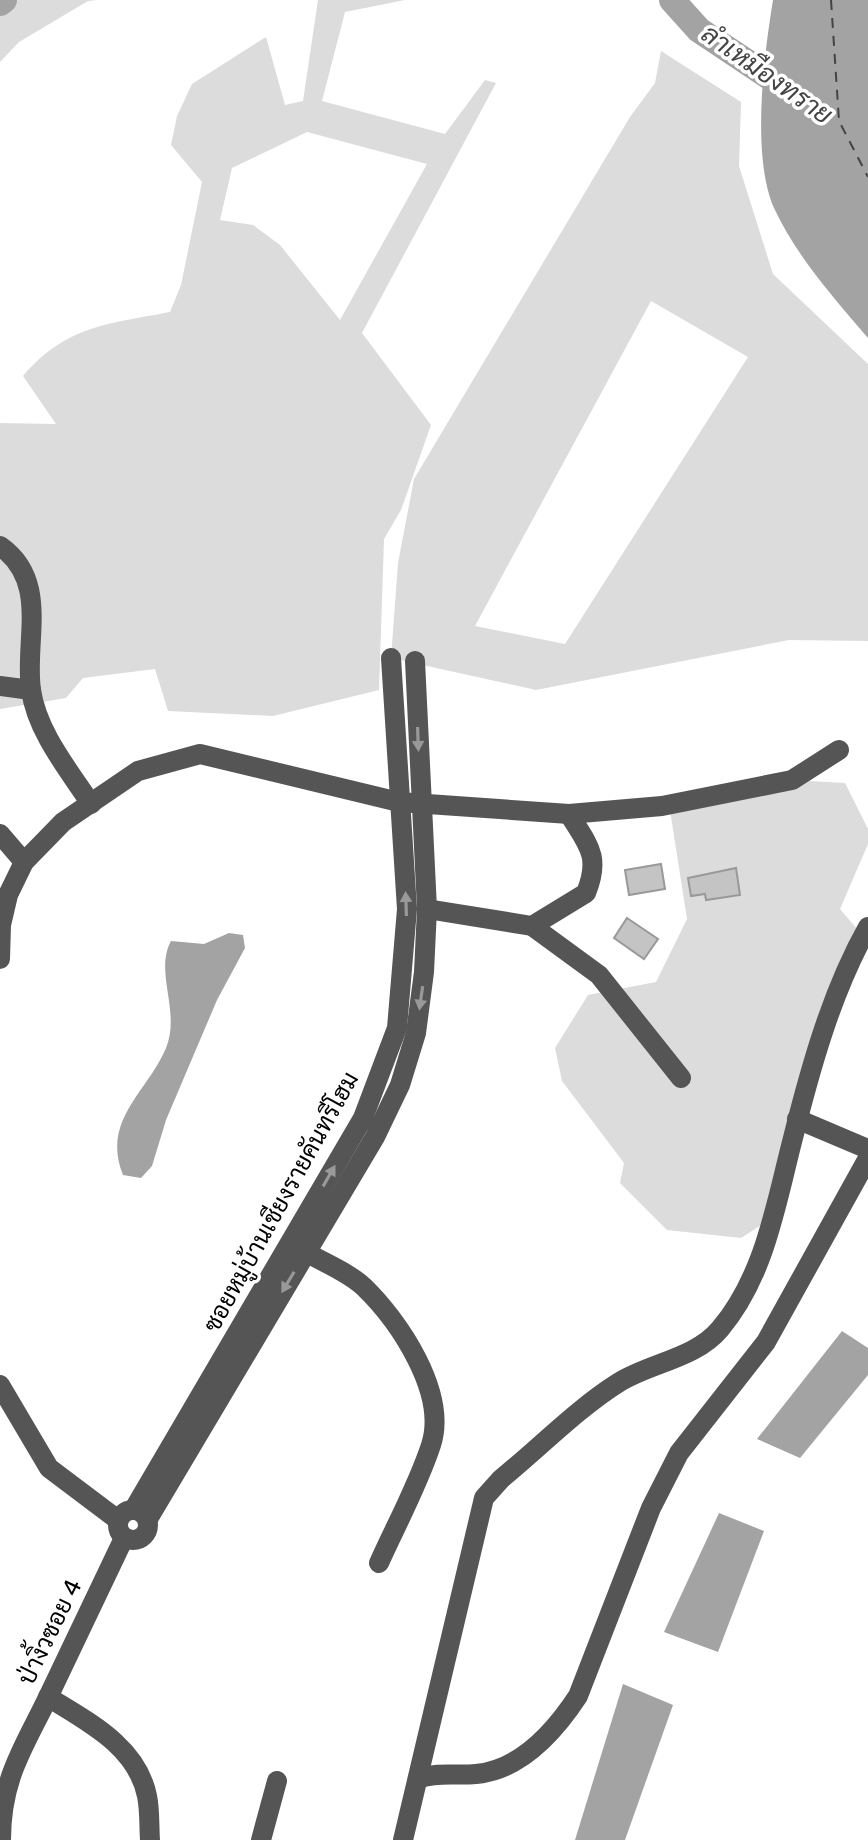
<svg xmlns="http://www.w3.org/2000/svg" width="868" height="1840" font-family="Rubik,Sarabun,sans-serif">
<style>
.green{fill:#dcdcdc;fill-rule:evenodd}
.water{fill:#a3a3a3}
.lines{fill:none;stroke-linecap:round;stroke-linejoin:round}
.river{stroke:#a3a3a3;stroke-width:26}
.ferry{stroke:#444;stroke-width:2;stroke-dasharray:10 8;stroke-linecap:butt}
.building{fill:#c4c4c4;stroke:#999;stroke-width:2}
.minor{stroke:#555;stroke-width:20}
.oneway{fill:#999}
.labels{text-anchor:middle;stroke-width:7;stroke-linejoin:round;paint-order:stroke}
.street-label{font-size:24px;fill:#000;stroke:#fff}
.water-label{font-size:26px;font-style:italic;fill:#444;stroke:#fff}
</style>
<rect width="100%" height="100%" fill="#fff"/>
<g class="green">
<path d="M18 0H97L88 1 19 42 0 62V13Z"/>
<path d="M318 0H405L345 12 322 101 445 134 485 80 496 83 362 333 431 425 401 510 384 539 379 690 273 716 168 711 155 669 83 678 66 698 0 709V423L56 424 23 376C67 325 108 324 170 312L181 285 202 182 171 145 177 116 192 84 266 37 285 105 303 101ZM307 132 427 164 340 320 280 245 253 225 220 220 232 168Z"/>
<path d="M661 51 741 102 739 166 773 274 868 364V641L789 640 536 690 391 658 398 563 414 479 630 117 655 83ZM651 301 748 357 565 644 475 626Z"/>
<path d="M792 780 845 783 868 829V844L840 909 863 936 772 1218 741 1238 667 1230 620 1183 624 1163 562 1081 555 1048 588 995 656 982 687 919 669 804Z"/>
</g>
<g class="water">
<path d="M773 0H868V338C833 297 797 257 774 208 751 156 764 55 773 0Z"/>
<path d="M229 933 243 935 245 948 217 1000 166 1120 152 1166 141 1178 123 1175C101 1120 147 1093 166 1048 181 1011 154 972 171 941L204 944Z"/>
<path d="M842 1331 868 1348V1375L800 1458 757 1439Z"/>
<path d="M719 1513 764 1531 718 1652 664 1632Z"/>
<path d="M623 1684 673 1705 625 1840H575Z"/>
</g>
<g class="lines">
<g class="river">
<path d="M672 0 699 30 792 92"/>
<path d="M0 3 4 0"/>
</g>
<path class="ferry" d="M831 0 839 121 868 177"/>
</g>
<g class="building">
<path d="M661 864 665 889 629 895 625 870Z"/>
<path d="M736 868 740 895 706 900 705 894 691 896 688 878Z"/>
<path d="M627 918 658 939 644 959 614 938Z"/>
</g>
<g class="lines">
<g class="minor">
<path d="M0 546C50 581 24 641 31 690 37 732 68 769 91 804"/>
<path d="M0 686 31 690"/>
<path d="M0 834 24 862"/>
<path d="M427 909 532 926 586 893C601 856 588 845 569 814"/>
<path d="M532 926 599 975 681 1078"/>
<path d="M0 959 1 925 8 895 24 862 63 822 138 771 200 754 399 802 569 814 662 806 792 780 839 750"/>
<path d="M797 1119 868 1149"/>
<path d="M306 1252C324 1263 348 1272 364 1287 399 1321 448 1393 431 1445 418 1485 396 1525 379 1563"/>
<path d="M0 1385 49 1468 118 1520"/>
<path d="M134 1509 363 1118 397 1028 407 909 391 658"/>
<circle cx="133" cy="1525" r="15"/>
<path d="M148 1519 375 1137 400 1085 416 1033 424 972 427 909 415 661"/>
<path d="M48 1697C88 1722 137 1746 147 1796 150 1810 149 1826 150 1840"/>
<path d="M420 1778C439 1772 456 1776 476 1774 520 1770 555 1731 578 1696L651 1508 679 1453 766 1342 868 1158"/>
<path d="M1 1840C1 1775 26 1745 52 1689 76 1639 100 1588 124 1538"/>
<path d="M261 1840 277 1781"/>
<path d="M403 1840 484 1498 501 1479C538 1449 578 1408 618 1383 649 1363 695 1359 720 1329 765 1276 776 1203 793 1138 811 1066 832 991 868 927"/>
</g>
</g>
<defs><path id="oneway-solid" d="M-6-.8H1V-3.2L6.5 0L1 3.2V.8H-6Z" transform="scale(2)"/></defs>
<g class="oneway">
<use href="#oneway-solid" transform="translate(418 739) rotate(88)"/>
<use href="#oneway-solid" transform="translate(406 904) rotate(-92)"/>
<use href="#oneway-solid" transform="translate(421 998) rotate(98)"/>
<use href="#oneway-solid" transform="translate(329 1176) rotate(-60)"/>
<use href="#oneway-solid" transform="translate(288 1282) rotate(121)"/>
</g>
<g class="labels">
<g class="street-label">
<text transform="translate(281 1202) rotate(-61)" y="8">ซอยหมู่บ้านเชียงรายคันทรีโฮม</text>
<text transform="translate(50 1632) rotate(-64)" y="8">ป่างิ้วซอย 4</text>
</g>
<g class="water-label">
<text transform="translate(767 74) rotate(35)" y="9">ลำเหมืองทราย</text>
</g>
</g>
</svg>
